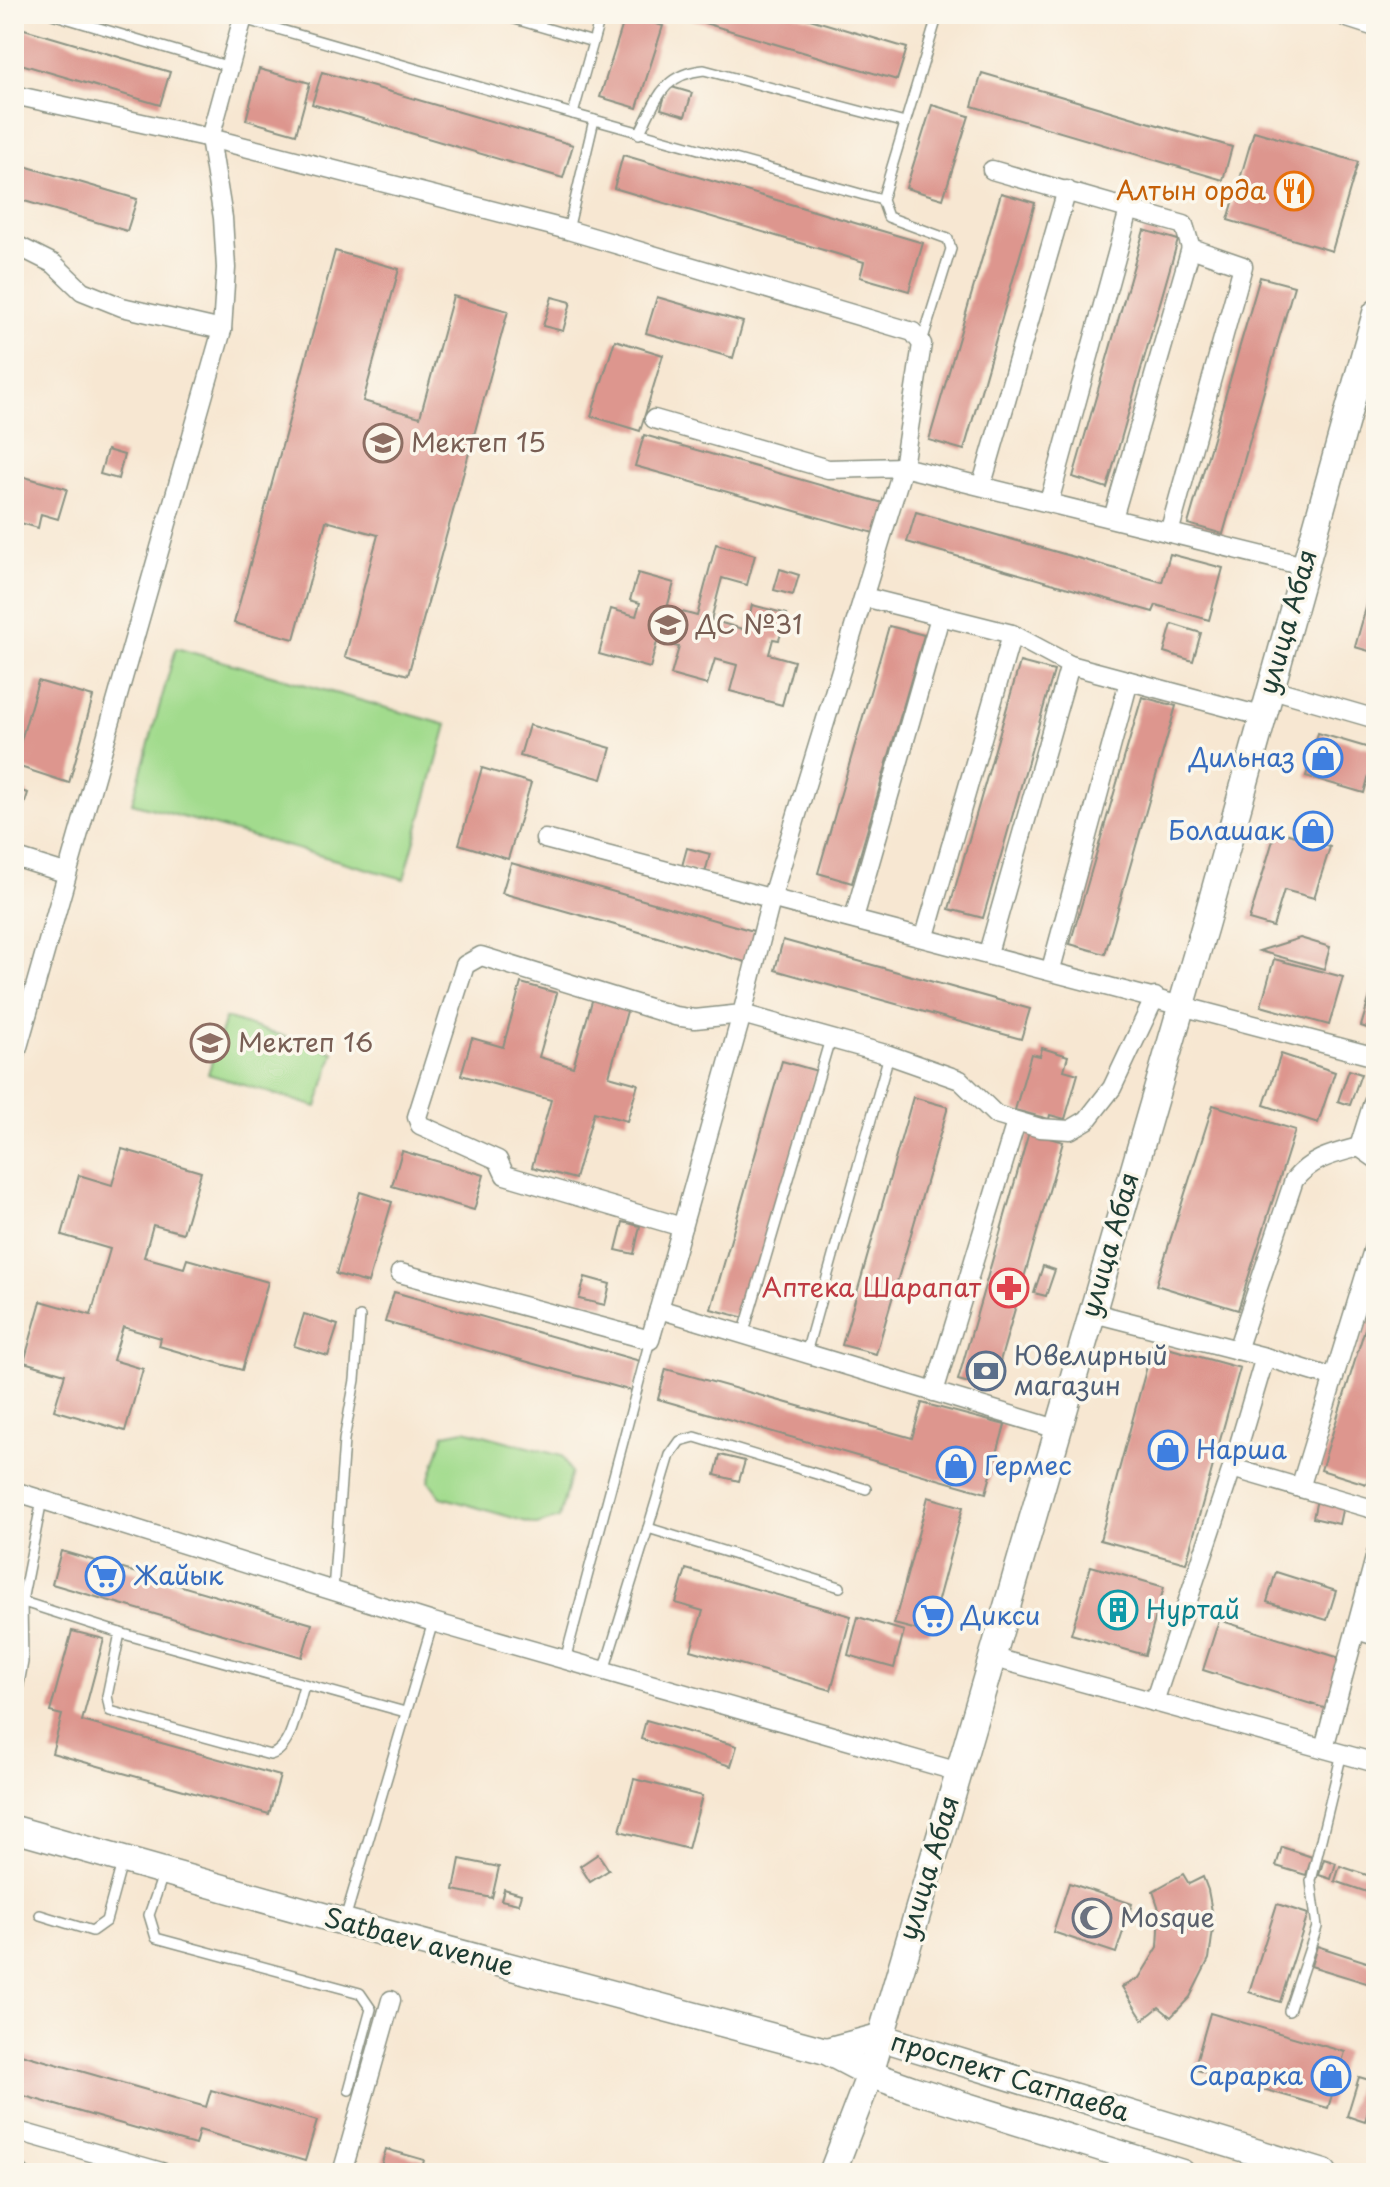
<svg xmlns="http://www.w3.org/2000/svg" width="1390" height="2187" font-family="'Playpen Sans',sans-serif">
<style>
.green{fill:#a2db8d;stroke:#608c60;stroke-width:2}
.building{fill:#dd968e}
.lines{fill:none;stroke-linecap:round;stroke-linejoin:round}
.lane-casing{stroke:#8b9283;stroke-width:12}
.street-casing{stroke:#8b9283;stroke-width:21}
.secondary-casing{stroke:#8b9283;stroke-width:29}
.lane{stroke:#fff;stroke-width:9}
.street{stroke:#fff;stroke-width:18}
.secondary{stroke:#fff;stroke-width:26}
.labels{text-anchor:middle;stroke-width:7;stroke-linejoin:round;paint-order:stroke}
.food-label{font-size:26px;fill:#c56008;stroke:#fbf7ec;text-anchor:end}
.education-label{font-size:26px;fill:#785e54;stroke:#fbf7ec;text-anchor:start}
.street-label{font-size:26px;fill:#1f3d34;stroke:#fbf7ec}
.shop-label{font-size:26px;fill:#366cbe;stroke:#fbf7ec;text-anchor:start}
.health-label{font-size:26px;fill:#be3a42;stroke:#fbf7ec;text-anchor:end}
.service-label{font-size:26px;fill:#4e5e75;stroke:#fbf7ec;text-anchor:start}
.culture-label{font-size:26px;fill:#0d838f;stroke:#fbf7ec;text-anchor:start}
.worship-label{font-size:26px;fill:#5b616d;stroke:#fbf7ec;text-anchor:start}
</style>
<rect width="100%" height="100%" fill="#fbf7ec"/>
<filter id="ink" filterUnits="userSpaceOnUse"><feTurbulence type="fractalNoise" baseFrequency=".0125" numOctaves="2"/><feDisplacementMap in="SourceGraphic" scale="16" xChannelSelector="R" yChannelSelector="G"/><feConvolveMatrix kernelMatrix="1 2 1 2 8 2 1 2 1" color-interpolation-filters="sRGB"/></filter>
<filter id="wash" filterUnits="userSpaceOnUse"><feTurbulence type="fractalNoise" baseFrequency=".006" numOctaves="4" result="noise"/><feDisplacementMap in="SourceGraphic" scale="32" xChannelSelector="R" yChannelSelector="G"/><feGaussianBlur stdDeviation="1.8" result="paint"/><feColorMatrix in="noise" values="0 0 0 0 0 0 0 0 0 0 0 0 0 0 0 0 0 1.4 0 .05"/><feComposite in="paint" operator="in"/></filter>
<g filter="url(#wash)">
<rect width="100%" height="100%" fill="#f7e7d2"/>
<g class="green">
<path d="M176 648 447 725 404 879 132 803Z"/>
<path d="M225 1018 334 1052 317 1107 208 1074Z"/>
<path d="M465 1430 562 1456 571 1473 559 1518 537 1525 441 1497 429 1481 444 1434Z"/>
</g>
<g id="blocks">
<g class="building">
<path d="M626 14 663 26 637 108 600 97Z"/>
<path d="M674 14H793L907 48 897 80Z"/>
<path d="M14 26 170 72 160 105 14 62Z"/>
<path d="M259 69 310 83 296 134 246 120Z"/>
<path d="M322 72 573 145 563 178 312 104Z"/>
<path d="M982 73 1232 147 1223 180 972 106Z"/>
<path d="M668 86 692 93 685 116 661 109Z"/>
<path d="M932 105 969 116 943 199 906 188Z"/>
<path d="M1254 131 1358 162 1332 251 1228 220Z"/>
<path d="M623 155 923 243 909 291 860 277 864 262 614 188Z"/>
<path d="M14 163 137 199 127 231 14 198Z"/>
<path d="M1001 193 1035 203 964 450 929 440Z"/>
<path d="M1144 230 1178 240 1107 488 1073 477Z"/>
<path d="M335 251 399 269 363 401 420 417 453 296 508 311 408 675 345 657 378 535 326 521 294 639 234 623Z"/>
<path d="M1260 277 1294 286 1223 534 1188 524Z"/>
<path d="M552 297 571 302 563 331 543 326Z"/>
<path d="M657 297 743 322 733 358 646 333Z"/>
<path d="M615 340 663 355 640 431 591 416Z"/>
<path d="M644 435 890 505 881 535 635 466Z"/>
<path d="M107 450 124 455 118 479 100 474Z"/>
<path d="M14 474 67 489 58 519 41 514 38 528 14 521Z"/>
<path d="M916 512 1162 582 1170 554 1223 568 1209 620 1156 605 1153 612 907 542Z"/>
<path d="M716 544 755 555 747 585 722 578 711 620 746 630 752 605 787 614 779 640 773 639 769 654 794 661 782 705 730 691 737 665 715 659 707 685 671 675 679 647 657 642 650 668 599 654 611 609 636 616 640 603 630 600 638 573 674 583 667 608 697 616Z"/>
<path d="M780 569 799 575 793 595 774 590Z"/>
<path d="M1375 576H1376V653L1355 647Z"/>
<path d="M1172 624 1201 633 1193 661 1164 652Z"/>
<path d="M889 626 924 635 852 883 818 873Z"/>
<path d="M1020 662 1054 671 983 918 949 909Z"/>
<path d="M38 681 93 697 69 783 14 765Z"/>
<path d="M1142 697 1176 706 1105 954 1070 944Z"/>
<path d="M529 725 611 748 602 779 520 756Z"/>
<path d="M1318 733 1376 750 1364 793 1306 776Z"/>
<path d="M482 768 531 783 508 859 459 844Z"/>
<path d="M14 789 28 793 17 828 14 827Z"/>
<path d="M1276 830 1330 847 1314 898 1284 890 1273 927 1249 920Z"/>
<path d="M687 848 710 854 705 873 682 866Z"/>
<path d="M511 863 757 932 749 963 502 893Z"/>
<path d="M1300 938 1330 947 1324 969 1259 951Z"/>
<path d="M783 940 1030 1009 1021 1039 775 970Z"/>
<path d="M1274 959 1343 977 1329 1025 1261 1006Z"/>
<path d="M1376 976V1031L1361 1026Z"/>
<path d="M521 983 557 993 539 1057 573 1067 594 994 629 1004 609 1076 638 1084 627 1121 594 1112 575 1179 532 1167 551 1100 461 1075 472 1038 503 1047Z"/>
<path d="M1042 1048 1068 1056 1064 1070 1078 1074 1065 1119 1050 1115 1049 1119 1015 1110 1031 1054 1040 1056Z"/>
<path d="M1281 1054 1335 1072 1318 1123 1264 1105Z"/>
<path d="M782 1061 817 1071 745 1318 711 1309Z"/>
<path d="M1349 1070 1361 1074 1350 1105 1338 1101Z"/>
<path d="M913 1097 948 1107 876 1354 842 1345Z"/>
<path d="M1213 1105 1295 1130 1238 1310 1156 1285Z"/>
<path d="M1029 1132 1063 1142 992 1389 958 1380Z"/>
<path d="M122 1149 201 1172 183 1233 153 1225 144 1257 184 1268 187 1259 268 1282 242 1370 159 1346 161 1338 123 1327 113 1360 143 1369 125 1431 54 1410 65 1374 24 1362 41 1301 91 1315 110 1249 62 1235 79 1175 112 1185Z"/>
<path d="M402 1151 484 1175 474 1210 392 1186Z"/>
<path d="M360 1192 392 1202 368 1283 336 1274Z"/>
<path d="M623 1222 640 1226 634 1254 616 1250Z"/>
<path d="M1043 1266 1055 1270 1046 1296 1034 1293Z"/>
<path d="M585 1277 610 1284 605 1305 579 1299Z"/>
<path d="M394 1292 640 1361 632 1391 385 1322Z"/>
<path d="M1376 1293V1452L1366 1484 1321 1470Z"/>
<path d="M304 1314 338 1325 328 1356 294 1346Z"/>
<path d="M1153 1344 1240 1368 1186 1563 1100 1540Z"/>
<path d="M666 1369 912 1438 922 1403 1005 1425 986 1493 658 1399Z"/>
<path d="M720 1455 745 1461 739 1481 715 1475Z"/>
<path d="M928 1497 963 1507 929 1633 894 1624Z"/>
<path d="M1317 1499 1343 1506 1339 1524 1313 1518Z"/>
<path d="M61 1551 312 1624 302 1657 52 1584Z"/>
<path d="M1091 1566 1164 1587 1145 1655 1071 1634Z"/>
<path d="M686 1569 851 1616 831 1690 691 1650 703 1611 676 1603Z"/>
<path d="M1276 1572 1336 1591 1327 1620 1267 1602Z"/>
<path d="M858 1617 904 1631 894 1668 848 1655Z"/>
<path d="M1219 1620 1343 1659 1327 1709 1203 1670Z"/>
<path d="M72 1631 104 1639 82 1721 280 1776 269 1814 52 1753 62 1715 50 1712Z"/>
<path d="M1375 1691H1376V1721L1367 1719Z"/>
<path d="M646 1720 737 1746 731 1766 641 1739Z"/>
<path d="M634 1779 702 1796 688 1849 620 1831Z"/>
<path d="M1282 1847 1312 1857 1306 1875 1276 1866Z"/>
<path d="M598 1854 609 1870 590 1882 580 1866Z"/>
<path d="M460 1859 499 1867 492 1898 454 1890Z"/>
<path d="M1324 1859 1336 1863 1331 1879 1319 1875Z"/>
<path d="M1340 1866 1376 1878V1895L1335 1881Z"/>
<path d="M1183 1874 1189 1884 1203 1877 1208 1890 1214 1922 1209 1959 1190 1997 1171 2017 1159 2007 1143 2020 1122 1987 1139 1978 1158 1947 1160 1912 1153 1891Z"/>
<path d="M1069 1883 1132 1904 1116 1953 1053 1932Z"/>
<path d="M504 1889 521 1894 518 1904 501 1900Z"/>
<path d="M1277 1904 1308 1914 1280 2002 1249 1992Z"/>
<path d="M1317 1946 1376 1965V1986L1311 1966Z"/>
<path d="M1210 2013 1345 2052 1328 2108 1194 2069Z"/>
<path d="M14 2052 206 2107 211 2090 317 2121 305 2161 199 2130 195 2145 14 2093Z"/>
<path d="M1359 2077 1376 2082 1365 2122 1347 2116Z"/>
<path d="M386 2149 424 2160 421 2173H379Z"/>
</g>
</g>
</g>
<g filter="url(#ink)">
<use href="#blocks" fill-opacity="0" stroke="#8b9283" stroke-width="2"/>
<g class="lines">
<defs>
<g id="lane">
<path d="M52 14 230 67"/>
<path d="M498 14 593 42"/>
<path d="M243 19 573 114 601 14"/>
<path d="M573 114 882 200"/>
<path d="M639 134C657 100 662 74 704 70L905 123"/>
<path d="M568 230 594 120"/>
<path d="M922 342 951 249 948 239 888 217 882 200 938 14"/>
<path d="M743 1335 830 1039"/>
<path d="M806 1353 889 1055"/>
<path d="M648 1528 670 1455 680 1441 695 1437 866 1489"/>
<path d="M333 1591 344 1440 355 1380 360 1317"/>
<path d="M14 1599 120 1633 405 1712"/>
<path d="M120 1633 107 1696 110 1711 270 1755C293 1749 297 1706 304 1686"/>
<path d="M565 1660 650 1340"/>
<path d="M604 1671 648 1528 840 1587"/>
<path d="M14 1711 23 1662 22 1601 42 1500"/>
<path d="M163 1875 149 1915 156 1938 360 1993 371 2009 349 2090"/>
<path d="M40 1915 92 1931 106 1921 122 1863"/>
<path d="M345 1919 433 1622"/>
<path d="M1289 2011 1317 1927 1311 1881 1342 1753"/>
</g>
<g id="street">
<path d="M14 95 210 138 568 230 913 332 922 344 903 467 1304 566"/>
<path d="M992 170 1184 225 1191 248 1243 266 1169 533"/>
<path d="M14 244 54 264 82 291 122 307 222 330"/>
<path d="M654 419 828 469 903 467 772 896 742 1014 695 1019 675 1016 481 956 465 965 417 1117 420 1125 498 1160 505 1175 682 1227"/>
<path d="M982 484 1067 190"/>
<path d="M1049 502 1129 210"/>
<path d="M1113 518 1191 248"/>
<path d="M864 597 1012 634 1070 665 1261 716"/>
<path d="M1269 688 1376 719"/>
<path d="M545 839 1376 1057"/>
<path d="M14 857 65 873"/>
<path d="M854 918 940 617"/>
<path d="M925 936 1012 634"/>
<path d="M988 953 1070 665"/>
<path d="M1051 969 1129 681"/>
<path d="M14 1061 222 330 226 268 223 218 210 138 244 14"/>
<path d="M1359 1147 1376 1093"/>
<path d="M400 1273 650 1340 659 1309"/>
<path d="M1090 1312 1265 1357 1232 1468 1376 1510"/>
<path d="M1237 1350 1294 1180C1312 1158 1333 1154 1359 1147L1376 1159"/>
<path d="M1265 1357 1334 1378"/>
<path d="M934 1392 1016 1122"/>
<path d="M1057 1429 659 1309 742 1014 889 1055 960 1080 996 1115 1040 1128 1070 1130 1087 1120 1112 1088 1155 997"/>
<path d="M1300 1488 1376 1240"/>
<path d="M14 1491 433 1622 959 1772"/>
<path d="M1356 1630 1376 1636"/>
<path d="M991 1657 1376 1763"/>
<path d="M1154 1702 1232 1468"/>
<path d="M1324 1748 1376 1554"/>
<path d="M14 2130 165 2173"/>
<path d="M14 2171 20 2173"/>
<path d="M342 2173 391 2000"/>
</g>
<g id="secondary">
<path d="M1348 14 1376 23"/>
<path d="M14 1829 344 1922 826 2051 870 2074 912 2089 1182 2173"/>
<path d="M826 2051 879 2037 1324 2173"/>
<path d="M832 2173 870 2074 959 1772 1205 925 1376 313"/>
</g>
</defs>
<use href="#lane" class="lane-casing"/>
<use href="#street" class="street-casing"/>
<use href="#secondary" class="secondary-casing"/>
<use href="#lane" class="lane"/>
<use href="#street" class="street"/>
<use href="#secondary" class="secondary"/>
</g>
</g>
<defs>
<symbol id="restaurant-ring" viewBox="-11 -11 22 22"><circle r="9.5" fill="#fbf7ec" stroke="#e8710a" stroke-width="1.5"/><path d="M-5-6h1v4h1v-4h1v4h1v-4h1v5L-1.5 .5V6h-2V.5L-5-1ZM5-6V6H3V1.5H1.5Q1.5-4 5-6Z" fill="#e8710a"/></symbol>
<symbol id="school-ring" viewBox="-11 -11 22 22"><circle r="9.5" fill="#fbf7ec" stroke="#8d6e63" stroke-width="1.5"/><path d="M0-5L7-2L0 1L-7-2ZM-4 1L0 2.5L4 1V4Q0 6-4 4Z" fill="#8d6e63"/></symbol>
<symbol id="shop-ring" viewBox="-11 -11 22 22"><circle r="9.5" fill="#fbf7ec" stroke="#3f7fe0" stroke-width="1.5"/><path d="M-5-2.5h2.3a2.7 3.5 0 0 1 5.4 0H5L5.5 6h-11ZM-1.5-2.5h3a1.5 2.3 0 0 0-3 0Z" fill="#3f7fe0"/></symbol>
<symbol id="pharmacy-ring" viewBox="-11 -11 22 22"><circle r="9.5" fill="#fbf7ec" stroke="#e0444e" stroke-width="1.5"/><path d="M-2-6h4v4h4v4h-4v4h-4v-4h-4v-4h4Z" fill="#e0444e"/></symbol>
<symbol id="bank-ring" viewBox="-11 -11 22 22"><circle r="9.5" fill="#fbf7ec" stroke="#5c6f8a" stroke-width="1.5"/><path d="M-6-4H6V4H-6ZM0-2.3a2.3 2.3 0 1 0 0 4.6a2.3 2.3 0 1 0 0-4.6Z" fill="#5c6f8a"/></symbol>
<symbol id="supermarket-ring" viewBox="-11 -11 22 22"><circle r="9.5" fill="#fbf7ec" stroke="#3f7fe0" stroke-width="1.5"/><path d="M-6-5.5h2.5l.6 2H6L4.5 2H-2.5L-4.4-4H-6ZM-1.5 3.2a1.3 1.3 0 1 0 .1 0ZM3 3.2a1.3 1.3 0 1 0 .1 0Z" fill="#3f7fe0"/></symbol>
<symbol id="building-ring" viewBox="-11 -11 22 22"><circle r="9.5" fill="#fbf7ec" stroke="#0f9aa8" stroke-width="1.5"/><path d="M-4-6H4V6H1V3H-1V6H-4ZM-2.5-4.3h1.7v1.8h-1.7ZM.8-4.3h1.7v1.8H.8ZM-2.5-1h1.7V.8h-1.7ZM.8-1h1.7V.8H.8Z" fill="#0f9aa8"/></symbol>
<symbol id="mosque-ring" viewBox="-11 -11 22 22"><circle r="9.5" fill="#fbf7ec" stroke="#6b7280" stroke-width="1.5"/><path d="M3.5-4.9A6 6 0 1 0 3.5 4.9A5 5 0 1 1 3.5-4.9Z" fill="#6b7280"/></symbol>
</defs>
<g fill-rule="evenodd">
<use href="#restaurant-ring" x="1272" y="169" width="44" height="44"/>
<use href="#school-ring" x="361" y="421" width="44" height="44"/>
<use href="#school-ring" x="646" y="603" width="44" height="44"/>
<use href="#shop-ring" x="1301" y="736" width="44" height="44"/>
<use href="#shop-ring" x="1291" y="809" width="44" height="44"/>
<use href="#school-ring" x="188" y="1021" width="44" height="44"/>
<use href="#pharmacy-ring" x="987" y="1266" width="44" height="44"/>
<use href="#bank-ring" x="964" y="1349" width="44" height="44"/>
<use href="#shop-ring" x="1146" y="1428" width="44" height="44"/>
<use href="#shop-ring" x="934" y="1444" width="44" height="44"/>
<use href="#supermarket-ring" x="83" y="1554" width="44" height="44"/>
<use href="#building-ring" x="1096" y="1588" width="44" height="44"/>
<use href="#supermarket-ring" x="911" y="1594" width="44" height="44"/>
<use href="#mosque-ring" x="1070" y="1896" width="44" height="44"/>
<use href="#shop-ring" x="1309" y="2054" width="44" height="44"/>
</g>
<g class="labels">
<g class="food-label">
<text x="1266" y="200">Алтын орда</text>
</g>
<g class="education-label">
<text x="411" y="452">Мектеп 15</text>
<text x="696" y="634">ДС №31</text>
<text x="238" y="1052">Мектеп 16</text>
</g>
<g class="street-label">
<text transform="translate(1288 622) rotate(-74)" y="9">улица Абая</text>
<text transform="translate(1110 1245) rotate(-74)" y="9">улица Абая</text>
<text transform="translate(929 1868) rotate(-73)" y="9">улица Абая</text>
<text transform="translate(419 1942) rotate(15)" y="9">Satbaev avenue</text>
<text transform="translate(1010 2077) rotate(17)" y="9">проспект Сатпаева</text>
</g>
<g class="shop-label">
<text x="1295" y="767" text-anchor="end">Дильназ</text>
<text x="1285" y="840" text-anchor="end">Болашак</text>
<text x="1196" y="1459">Нарша</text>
<text x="984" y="1475">Гермес</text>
<text x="133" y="1585">Жайык</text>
<text x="961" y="1625">Дикси</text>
<text x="1303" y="2085" text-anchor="end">Сарарка</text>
</g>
<g class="health-label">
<text x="981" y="1297">Аптека Шарапат</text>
</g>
<g class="service-label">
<text x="1014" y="1365">Ювелирный<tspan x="1014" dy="30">магазин</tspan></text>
</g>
<g class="culture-label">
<text x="1146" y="1619">Нуртай</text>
</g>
<g class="worship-label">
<text x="1120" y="1927">Mosque</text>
</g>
</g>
<rect width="1390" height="2187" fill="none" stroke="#fbf7ec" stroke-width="48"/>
</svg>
